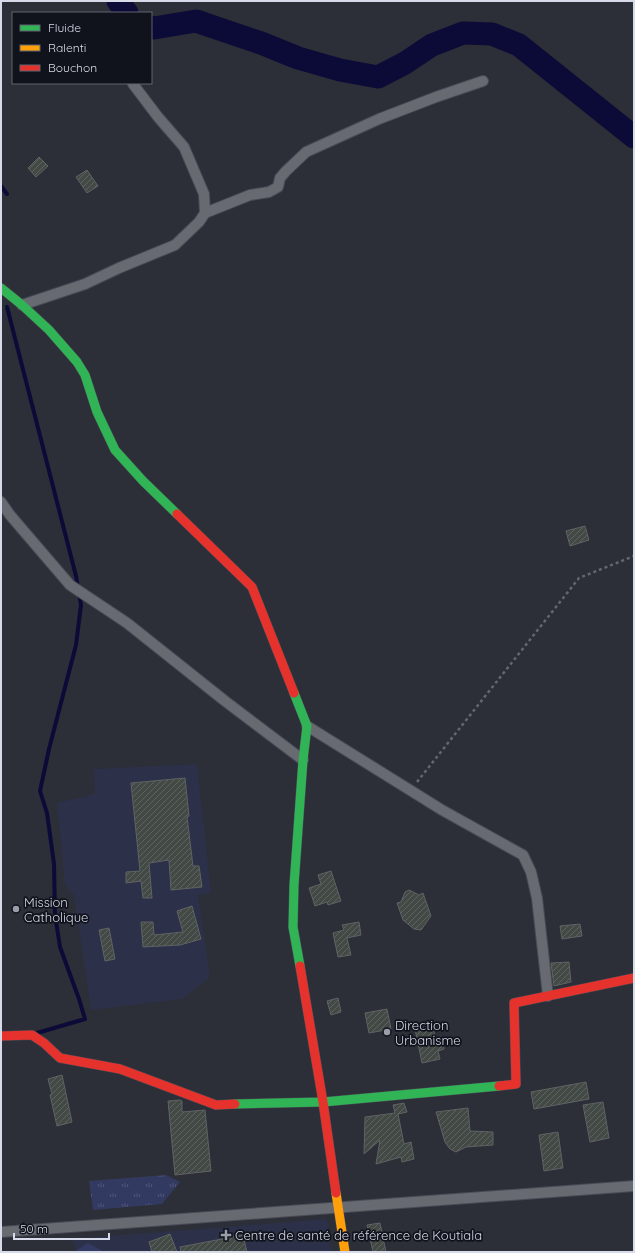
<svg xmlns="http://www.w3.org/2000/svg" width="635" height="1253" font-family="Quicksand,sans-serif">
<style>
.built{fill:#2c3149}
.park{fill:url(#park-tufts)}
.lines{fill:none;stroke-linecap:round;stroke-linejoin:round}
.stream{stroke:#0c0b37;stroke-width:4}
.river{stroke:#0c0b37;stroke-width:23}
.building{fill:url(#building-hatch);stroke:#606363}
.street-casing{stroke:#484a54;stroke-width:12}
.fast-casing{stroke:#484a54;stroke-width:10}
.slow-casing{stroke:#484a54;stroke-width:10}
.jam-casing{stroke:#484a54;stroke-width:10}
.path{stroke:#65676f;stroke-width:2.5;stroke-dasharray:3 3;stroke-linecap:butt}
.street{stroke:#686a72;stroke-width:10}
.fast{stroke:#30b455;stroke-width:9}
.slow{stroke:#ff9f0a;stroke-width:9}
.jam{stroke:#e5322d;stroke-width:9}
.poi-dot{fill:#9b9eaa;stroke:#11131c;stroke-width:1.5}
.labels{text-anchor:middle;stroke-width:3.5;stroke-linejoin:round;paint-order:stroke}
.poi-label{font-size:13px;fill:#d7dae8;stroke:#11131c;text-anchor:start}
</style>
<defs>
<pattern id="park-tufts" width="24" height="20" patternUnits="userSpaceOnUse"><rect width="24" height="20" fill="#333a61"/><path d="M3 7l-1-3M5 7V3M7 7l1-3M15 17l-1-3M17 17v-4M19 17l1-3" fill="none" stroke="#505678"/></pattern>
<pattern id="building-hatch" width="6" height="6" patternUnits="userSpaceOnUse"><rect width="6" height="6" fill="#434945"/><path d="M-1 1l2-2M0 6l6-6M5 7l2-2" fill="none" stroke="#5d6360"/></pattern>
</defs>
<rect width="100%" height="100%" fill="#2c2e38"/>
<g class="built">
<path d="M197 764 211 893 198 895 210 977 182 999 91 1010 74 895 65 885 57 803 95 794 94 769Z"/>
<path d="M327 1219 331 1252H77L72 1239Z"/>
</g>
<g class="park">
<path d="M166 1175 180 1182 162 1204 93 1210 89 1181Z"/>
<path d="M88 1243 104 1252H74Z"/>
</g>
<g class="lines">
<g class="stream">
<path d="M1 186 7 194"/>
<path d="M7 307 76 576 81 605 76 645 49 749 40 791 47 813 54 864 55 915 60 947 79 999 85 1019 37 1033"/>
</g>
<g class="river">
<path d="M118 1 127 13"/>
<path d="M151 27 154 28 196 21 261 43 298 58 340 70 378 77 405 63 432 45 463 33 492 34 519 45 634 137"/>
</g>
</g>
<g class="building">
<path d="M39 157 48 166 36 177 28 168Z"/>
<path d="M87 170 98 186 87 193 76 177Z"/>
<path d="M585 526 589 540 570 546 566 531Z"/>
<path d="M185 778 189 816 187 817 193 866H199L202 887 171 890 169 860 149 863 152 898H143L141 881 126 883V872L140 871 131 783Z"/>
<path d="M331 871 341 901 328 905 327 902 315 906 309 888 321 884 318 875Z"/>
<path d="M409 890 419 895 423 893 431 916 421 930 414 929 403 920 397 903 401 902 405 892Z"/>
<path d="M192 906 201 939 180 945 143 947 141 922H153L154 935 183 932 177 911Z"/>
<path d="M359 922 361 935 347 938 351 955 338 957 333 933 344 930 342 925Z"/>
<path d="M580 924 582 936 562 939 560 926Z"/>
<path d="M109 928 115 959 105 961 99 930Z"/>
<path d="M569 962 571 982 554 986 551 963Z"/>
<path d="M338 998 341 1012 331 1015 327 1001Z"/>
<path d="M387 1009 391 1029 369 1033 365 1013Z"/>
<path d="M433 1026 435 1038 441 1037 444 1049 438 1051 440 1059 422 1063 415 1029Z"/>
<path d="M62 1075 72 1122 57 1126 50 1095 52 1094 48 1079Z"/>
<path d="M586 1082 589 1099 534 1109 531 1092Z"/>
<path d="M180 1100 182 1101V1112L205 1110 211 1171 175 1175 168 1101Z"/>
<path d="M603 1102 609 1138 590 1142 583 1105Z"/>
<path d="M404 1103 407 1112 398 1114 404 1144 411 1142 414 1159 402 1162 401 1157 376 1164 380 1140 364 1154 365 1117 395 1113 393 1105Z"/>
<path d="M468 1108 470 1131 493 1132V1145L466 1147 456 1152 450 1149 445 1142 436 1112Z"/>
<path d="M558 1132 563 1168 544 1171 539 1135Z"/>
<path d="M380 1223 386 1252H373L367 1225Z"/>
<path d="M170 1234 177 1252H152L149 1242Z"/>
<path d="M243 1235 247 1252H181L180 1247Z"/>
</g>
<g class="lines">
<defs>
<g id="street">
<path d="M205 213 250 195 269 192 278 187 280 178 286 171 306 152 379 119 436 97 483 81"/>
<path d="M22 305 85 284 119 268 175 245 199 222 205 213 204 194 184 147 158 117 133 84"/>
<path d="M1 502 10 515 70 585 127 623 225 701 303 760"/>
<path d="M307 726 442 810 523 855 531 872 537 898 548 996"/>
<path d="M1 1232 634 1186"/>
</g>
<g id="fast">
<path d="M1 288 22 305 49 330 77 362 85 375 97 412 115 450 143 481 177 514"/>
<path d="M294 693 307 726 303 760 294 885 293 927 300 966"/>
<path d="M235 1104 323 1102 499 1086"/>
</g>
<path id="slow" d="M336 1193 345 1252"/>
<g id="jam">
<path d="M177 514 252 587 294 693"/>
<path d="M300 966 323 1102 336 1193"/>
<path d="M1 1036 32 1035 44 1043 60 1058 120 1069 216 1105 235 1104"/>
<path d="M499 1086 516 1084 514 1003 634 978"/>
</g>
</defs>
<use href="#street" class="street-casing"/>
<use href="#fast" class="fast-casing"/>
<use href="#slow" class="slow-casing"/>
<use href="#jam" class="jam-casing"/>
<path class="path" d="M417 782 579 578 634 556"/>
<use href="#street" class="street"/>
<use href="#fast" class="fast"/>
<use href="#slow" class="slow"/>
<use href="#jam" class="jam"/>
</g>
<g class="poi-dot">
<circle cx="16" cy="909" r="4"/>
<circle cx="387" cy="1032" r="4"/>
<path d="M224 1229h4v4h4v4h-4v4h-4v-4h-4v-4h4z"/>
</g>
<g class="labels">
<g class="poi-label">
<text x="24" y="907">Mission<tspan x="24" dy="15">Catholique</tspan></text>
<text x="395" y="1030">Direction<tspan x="395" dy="15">Urbanisme</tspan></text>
<text x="235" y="1240">Centre de santé de référence de Koutiala</text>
</g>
</g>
<rect width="635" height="1253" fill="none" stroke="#d7dae8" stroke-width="4"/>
<rect x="12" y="12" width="140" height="72" fill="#11131c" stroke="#60636e"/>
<rect x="20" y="25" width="20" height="6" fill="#30b455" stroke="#60636e"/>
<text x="48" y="32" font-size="12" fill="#d7dae8">Fluide</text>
<rect x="20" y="45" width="20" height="6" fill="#ff9f0a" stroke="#60636e"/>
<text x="48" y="52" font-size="12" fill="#d7dae8">Ralenti</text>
<rect x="20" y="65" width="20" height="6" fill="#e5322d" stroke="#60636e"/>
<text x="48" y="72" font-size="12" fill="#d7dae8">Bouchon</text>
<path d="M14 1233v6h95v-6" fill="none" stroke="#d7dae8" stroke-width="2"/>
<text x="20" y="1233" font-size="12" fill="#d7dae8" stroke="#11131c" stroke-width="3" paint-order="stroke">50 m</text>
</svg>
